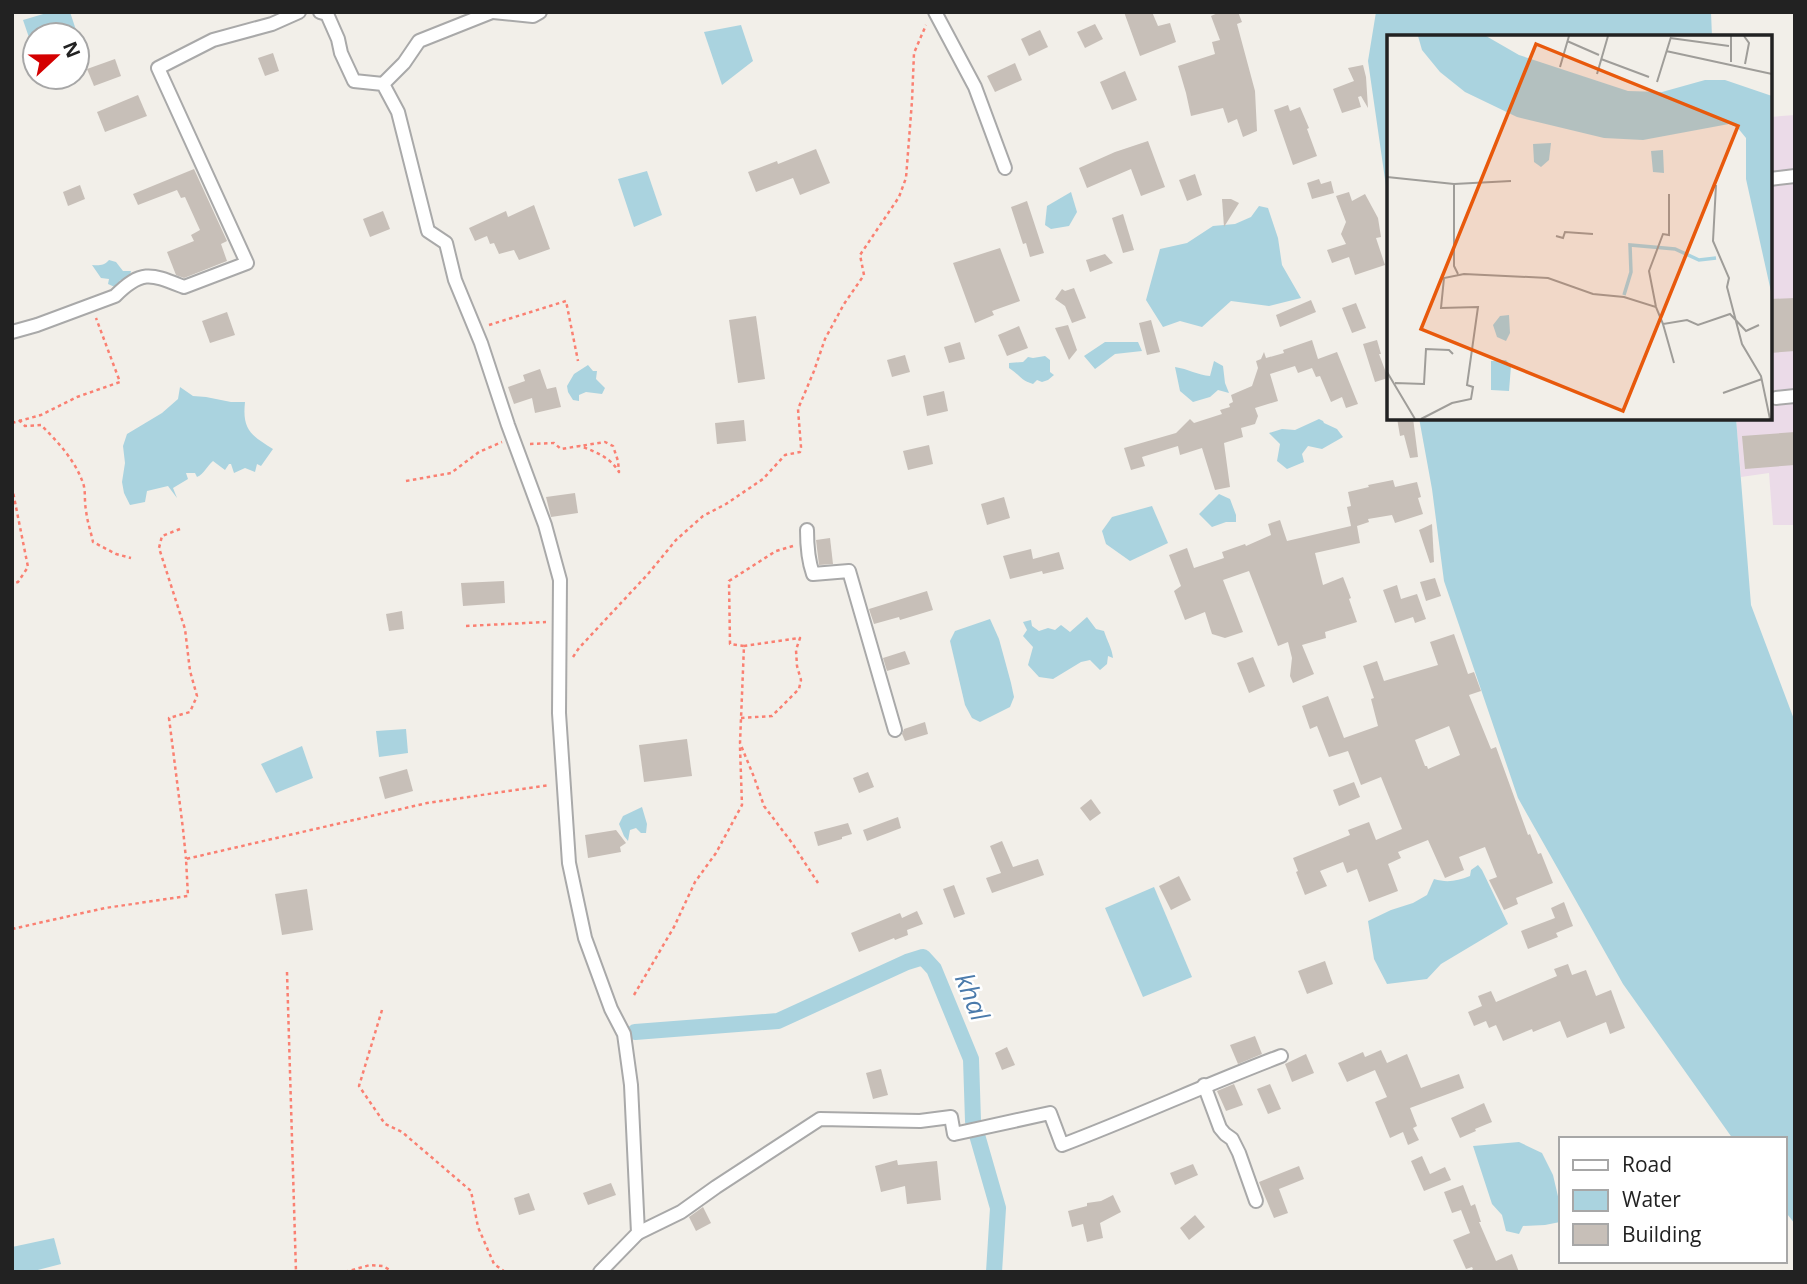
<svg xmlns="http://www.w3.org/2000/svg" width="1807" height="1284" font-family="'Open Sans',sans-serif">
<style>
.industrial{fill:#ebdbe8}
.water{fill:#aad3df}
.lines{fill:none;stroke-linecap:round;stroke-linejoin:round}
.canal{stroke:#aad3df;stroke-width:16}
.building{fill:#c7bfb8;fill-rule:evenodd}
.minor-casing{stroke:#a9a9a9;stroke-width:16}
.path{stroke:#fa8072;stroke-width:2.5;stroke-dasharray:3.5 3.5;stroke-linecap:butt}
.minor{stroke:#fff;stroke-width:12}
.labels{text-anchor:middle;stroke-width:5;stroke-linejoin:round;paint-order:stroke}
.water-label{font-size:26px;font-style:italic;fill:#4a7aab;stroke:#fff}
.inset-river{fill:none;stroke:#aad3df;stroke-width:3.5}
.inset-road{fill:none;stroke:#9f9d99;stroke-width:2}
.view{fill:#e8590c;fill-opacity:0.15;stroke:#e8590c;stroke-width:3.5}
.inset-edge{fill:none;stroke:#222;stroke-width:3.5}
</style>
<rect width="100%" height="100%" fill="#f2efe9"/>
<path class="industrial" d="M1795 115V525H1773L1769 473 1741 477 1736 418H1770V117Z"/>
<g class="water">
<path d="M50 12H70L80 42 77 43V35H35V55L23 20Z"/>
<path d="M1376 12H1711L1712 37H1389V207L1368 61Z"/>
<path d="M741 25 753 61 722 85 704 32Z"/>
<path d="M647 171 662 215 634 227 618 179Z"/>
<path d="M1071 192 1077 212 1069 226 1051 229 1045 225 1047 206Z"/>
<path d="M1259 206 1268 208 1278 238 1282 265 1301 298 1269 306 1231 301 1202 327 1180 321 1163 327 1146 300 1160 249 1187 243 1213 226 1235 224 1251 217Z"/>
<path d="M109 260 116 262 123 271H131L129 280H120L117 288 108 284 109 279 101 278 92 265C99 266 105 265 109 260Z"/>
<path d="M1105 342H1138L1142 351 1115 354 1095 369 1084 356Z"/>
<path d="M1045 356 1050 360V372L1054 375 1048 380 1042 382 1037 380 1033 384C1020 380 1020 375 1009 368V363L1023 362 1028 357 1033 358Z"/>
<path d="M1214 361 1223 366 1225 383 1229 393 1218 390 1210 397 1193 402 1180 391 1175 367C1188 369 1198 375 1210 376Z"/>
<path d="M588 365 593 371H597L596 379 605 388 602 394 586 392 579 395V401L573 400 568 392 567 386 574 374Z"/>
<path d="M180 387 193 396 206 397 231 402H245C242 430 251 435 273 449L261 466 257 464 255 472 245 468 234 473 231 464H229L225 470 213 461C207 466 204 474 197 477L195 473H186L188 479 173 488 177 498 168 486 147 491 145 502 130 505 124 493 122 482 125 463 123 446 127 434 162 413 178 399Z"/>
<path d="M1419 418H1736L1751 605 1795 722V1224L1784 1210V1139H1733L1623 984 1518 798 1444 581 1432 489Z"/>
<path d="M1319 419 1323 421 1324 423 1337 429 1343 437 1322 449 1308 446 1302 454 1304 462 1287 469 1277 461 1280 444 1269 433 1282 429 1295 430Z"/>
<path d="M1219 494 1230 499 1236 515V522H1226L1212 527 1199 514Z"/>
<path d="M1152 506 1168 543 1130 561 1106 544 1102 531 1112 517Z"/>
<path d="M1087 617 1096 629 1104 631C1107 641 1112 648 1113 658L1108 656 1107 664 1100 670 1090 660 1081 662 1053 679 1039 677 1028 665 1033 647 1023 636 1027 630 1023 622 1031 620 1032 626 1039 631 1048 628 1055 630 1061 625 1070 632Z"/>
<path d="M990 619 999 639 1011 683 1014 697 1010 707 980 722 972 718 965 705 950 641 955 631Z"/>
<path d="M406 729 408 753 379 757 376 731Z"/>
<path d="M302 746 313 778 276 793 261 764Z"/>
<path d="M642 807 647 824 646 833H641L636 828 630 830 628 841 624 836 619 824 623 816Z"/>
<path d="M1478 865 1482 870 1508 924 1441 964 1427 979 1387 984 1374 959 1368 921 1391 910 1413 903 1427 895 1434 879C1447 883 1457 881 1470 876L1471 870Z"/>
<path d="M1154 887 1192 977 1143 997 1105 908Z"/>
<path d="M1519 1142 1542 1153 1553 1175 1560 1205V1222L1545 1225 1523 1226 1519 1234 1506 1231 1502 1215 1492 1204 1473 1146Z"/>
<path d="M54 1238 61 1264 30 1272H12V1247Z"/>
</g>
<g class="lines">
<path class="canal" d="M635 1032 778 1021 907 962 923 957 934 969 971 1059 973 1121 998 1208 994 1272"/>
</g>
<g class="building">
<path d="M1124 12H1152L1158 26 1170 23 1176 42 1140 56Z"/>
<path d="M1220 12H1238L1242 22 1237 24 1255 91 1257 131 1243 137 1237 119 1228 123 1223 108 1191 116 1186 93 1178 66 1215 54 1212 42 1220 40 1211 16Z"/>
<path d="M1095 24 1103 39 1085 48 1077 32Z"/>
<path d="M1040 30 1048 47 1029 56 1021 39Z"/>
<path d="M273 53 279 71 265 76 258 58Z"/>
<path d="M115 59 121 76 94 86 87 69Z"/>
<path d="M1015 63 1022 80 995 92 987 76Z"/>
<path d="M1363 65 1366 77 1368 108 1361 96 1358 97 1361 107 1342 113 1333 89 1354 81 1348 68Z"/>
<path d="M1125 71 1137 100 1112 110 1100 82Z"/>
<path d="M138 95 147 116 105 132 97 112Z"/>
<path d="M1288 105 1290 111 1300 107 1309 128 1307 129 1317 156 1293 165 1274 110Z"/>
<path d="M1148 141 1165 187 1141 196 1131 169 1087 188 1079 168 1115 152Z"/>
<path d="M816 149 830 183 800 195 793 178 756 192 748 172 777 161 778 164Z"/>
<path d="M194 169 227 241 221 244 227 261 184 278 176 275 167 252 194 241 191 235 200 230 185 197 181 198 177 190 138 205 133 194Z"/>
<path d="M1195 174 1202 195 1187 201 1179 180Z"/>
<path d="M1319 179 1321 184 1331 181 1334 193 1312 199 1307 183Z"/>
<path d="M80 185 85 199 68 206 63 192Z"/>
<path d="M1349 192 1352 201 1365 194 1378 218 1381 237 1376 238 1385 265 1355 275 1349 257 1332 263 1327 250 1346 244 1341 234 1346 222 1336 196Z"/>
<path d="M1222 199H1231L1239 203 1224 227Z"/>
<path d="M1027 201 1044 253 1030 257 1026 243 1023 244 1011 207Z"/>
<path d="M534 205 550 249 519 260 514 250 499 254 494 243 490 244 487 236 475 241 469 228 506 211 508 217Z"/>
<path d="M383 211 390 229 370 237 363 219Z"/>
<path d="M1123 214 1134 250 1123 253 1112 218Z"/>
<path d="M1000 248 1020 301 992 311 994 315 975 323 953 263Z"/>
<path d="M1105 254 1113 263 1090 272 1086 260Z"/>
<path d="M1074 288 1086 318 1072 323 1065 306 1055 299 1062 289 1065 291Z"/>
<path d="M1795 298V351L1770 353V299Z"/>
<path d="M1311 300 1316 312 1280 327 1276 315Z"/>
<path d="M1356 303 1366 328 1352 333 1342 308Z"/>
<path d="M227 312 235 335 210 343 202 321Z"/>
<path d="M756 316 765 379 738 383 729 320Z"/>
<path d="M1151 320 1160 352 1147 355 1139 323Z"/>
<path d="M1068 325 1077 350 1069 360 1055 328Z"/>
<path d="M1019 326 1028 348 1007 356 998 335Z"/>
<path d="M1312 340 1318 359 1337 352 1358 404 1346 408 1342 397 1331 402 1320 376 1316 377 1312 368 1298 373 1295 366 1270 374 1278 401 1255 408 1258 416 1255 424 1241 428 1243 437 1224 443 1230 487 1215 490 1202 448 1180 455 1178 446 1142 457 1145 466 1131 470 1124 448 1176 433 1190 419 1194 423 1222 414 1220 410 1230 407 1229 404 1233 402 1231 395 1252 386 1258 368 1256 361 1261 359 1264 352 1266 358 1284 353 1283 350Z"/>
<path d="M1377 340 1381 354H1379L1388 378 1375 382 1363 344Z"/>
<path d="M960 342 965 359 949 363 944 347Z"/>
<path d="M905 355 910 372 892 377 887 360Z"/>
<path d="M540 369 547 389 556 387 561 407 535 413 532 398 514 404 508 387 525 381 523 375Z"/>
<path d="M944 391 948 411 927 416 923 396Z"/>
<path d="M1397 418H1413L1418 457 1410 458 1404 435 1400 436Z"/>
<path d="M744 420 746 441 717 444 715 423Z"/>
<path d="M1795 432V465L1745 469 1742 436Z"/>
<path d="M929 445 933 464 908 470 903 451Z"/>
<path d="M1393 480 1395 487 1417 482 1421 497 1418 498 1423 514 1395 523 1392 515 1368 519 1369 522 1357 526 1360 543 1315 553 1323 585 1343 577 1351 598 1349 599 1357 622 1325 632 1326 638 1302 645 1314 674 1293 683 1290 676 1292 658 1288 642 1278 646 1249 571 1223 580 1243 632 1225 638 1212 634 1205 612 1185 620 1174 591 1181 586 1169 555 1187 548 1194 568 1224 558 1222 552 1245 544 1246 546 1271 535 1268 524 1280 520 1287 541 1351 526 1347 507 1351 506 1348 492 1369 487 1368 485Z"/>
<path d="M575 493 578 513 551 517 546 497Z"/>
<path d="M1004 497 1010 518 987 525 981 504Z"/>
<path d="M1432 524 1434 562 1430 563 1419 530Z"/>
<path d="M830 538 833 564 819 565 816 540Z"/>
<path d="M1031 549 1033 559 1059 552 1064 569 1043 574 1042 571 1010 579 1003 556Z"/>
<path d="M1435 578 1441 596 1426 601 1420 582Z"/>
<path d="M504 581 505 603 463 606 461 583Z"/>
<path d="M1397 585 1401 599 1417 594 1426 619 1415 623 1413 617 1395 623 1383 590Z"/>
<path d="M927 591 933 610 900 620 899 617 874 624 869 609Z"/>
<path d="M402 611 404 629 389 631 386 614Z"/>
<path d="M1454 634 1468 674 1474 672 1481 691 1469 695 1491 749 1496 747 1528 835 1530 834 1538 854 1541 853 1553 883 1516 898 1518 904 1504 910 1489 880 1497 877 1485 847 1459 857 1464 870 1445 878 1428 840 1398 852 1401 858 1388 864 1398 891 1369 902 1357 869 1347 873 1343 862 1320 871 1327 886 1305 895 1296 872 1298 871 1293 858 1350 835 1348 830 1369 822 1376 840 1402 829 1381 777 1361 785 1348 751 1329 757 1317 726 1310 729 1302 706 1328 696 1344 738 1378 726 1371 699 1374 698 1363 666 1377 661 1384 681 1438 665 1430 642ZM1449 726 1460 755 1428 769 1427 766H1425L1415 740Z"/>
<path d="M905 651 910 664 887 671 883 658Z"/>
<path d="M1253 657 1265 686 1249 693 1237 663Z"/>
<path d="M925 722 928 734 905 741 902 734 904 729Z"/>
<path d="M687 739 692 776 644 782 639 745Z"/>
<path d="M407 769 413 791 385 799 379 777Z"/>
<path d="M868 772 874 787 859 793 853 778Z"/>
<path d="M1354 782 1360 797 1339 806 1333 790Z"/>
<path d="M1091 799 1101 813 1090 821 1080 808Z"/>
<path d="M898 817 901 828 867 841 863 830Z"/>
<path d="M848 823 852 834 842 837V839L818 846 814 832Z"/>
<path d="M616 830 626 843 620 847 621 852 588 858 585 835Z"/>
<path d="M1002 841 1013 867 1038 859 1044 875 992 893 986 878 1001 873 990 846Z"/>
<path d="M1179 876 1191 900 1171 910 1159 886Z"/>
<path d="M954 885 965 914 954 918 943 889Z"/>
<path d="M307 889 313 930 282 935 275 894Z"/>
<path d="M1564 902 1573 926 1556 933 1558 937 1528 949 1521 931 1555 918 1551 908Z"/>
<path d="M917 911 923 924 907 930 908 935 895 940 894 938 859 952 851 933 900 913 902 918Z"/>
<path d="M1325 961 1333 984 1307 994 1298 971Z"/>
<path d="M1568 964 1572 975 1586 970 1596 996 1611 990 1625 1028 1610 1034 1606 1022 1567 1038 1560 1021 1533 1032 1532 1029 1503 1041 1496 1025 1489 1028 1486 1021 1474 1026 1468 1012 1482 1006 1478 996 1491 991 1496 1002 1557 976 1554 969Z"/>
<path d="M1255 1036 1262 1054 1238 1064 1230 1045Z"/>
<path d="M1007 1047 1015 1065 1002 1070 995 1053Z"/>
<path d="M1381 1050 1387 1063 1407 1054 1421 1088 1459 1074 1464 1088 1410 1108 1417 1126 1413 1128 1419 1140 1408 1145 1403 1132 1390 1138 1375 1102 1387 1097 1375 1070 1347 1082 1338 1063 1363 1052 1365 1057Z"/>
<path d="M1306 1054 1314 1073 1292 1082 1285 1064Z"/>
<path d="M881 1069 888 1095 873 1099 866 1073Z"/>
<path d="M1234 1084 1243 1105 1226 1111 1217 1091Z"/>
<path d="M1270 1084 1281 1109 1268 1114 1257 1089Z"/>
<path d="M1484 1103 1492 1122 1475 1129 1476 1131 1460 1138 1451 1118Z"/>
<path d="M1422 1156 1430 1174 1445 1167 1451 1180 1424 1191 1411 1161Z"/>
<path d="M897 1160 898 1165 937 1161 941 1200 907 1204 905 1186 881 1192 875 1166Z"/>
<path d="M1193 1164 1198 1175 1175 1185 1170 1173Z"/>
<path d="M1299 1166 1304 1179 1279 1189 1288 1213 1274 1218 1259 1182Z"/>
<path d="M611 1183 616 1195 588 1205 583 1193Z"/>
<path d="M1463 1185 1471 1206 1475 1204 1481 1222H1479L1496 1261 1512 1254 1519 1272H1469L1473 1269 1472 1267 1466 1269 1453 1240 1470 1233 1461 1210 1452 1213 1444 1192Z"/>
<path d="M529 1193 535 1210 519 1215 514 1198Z"/>
<path d="M1113 1195 1121 1212 1100 1223 1103 1238 1087 1242 1083 1224 1072 1227 1068 1211 1087 1206V1203L1101 1201Z"/>
<path d="M703 1207 711 1223 696 1231 689 1217Z"/>
<path d="M1195 1215 1205 1227 1189 1240 1180 1228Z"/>
</g>
<g class="lines">
<defs>
<g id="minor">
<path d="M320 12 327 14 338 39 341 53 354 81 383 84 398 112 428 231 446 243 455 280 481 343 508 425 545 525 560 580 559 713 569 863 585 938 611 1009 624 1034 631 1085 638 1233 600 1272"/>
<path d="M493 12 533 16 540 12"/>
<path d="M935 12 975 87 1005 168"/>
<path d="M383 84 404 63 419 41 492 12"/>
<path d="M1770 179 1795 176"/>
<path d="M12 332 37 325 115 296C142 269 151 274 184 287L247 263 158 68 213 40 272 24 299 12"/>
<path d="M1776 398 1795 396"/>
<path d="M807 530C807 545 808 560 813 574L849 571 895 730"/>
<path d="M1204 1085 1220 1128 1225 1134 1232 1139 1239 1153 1256 1201"/>
<path d="M638 1233 681 1212 716 1187 820 1119 920 1121 951 1117 954 1134 1050 1113 1062 1145C1136 1117 1207 1084 1281 1056"/>
</g>
</defs>
<use href="#minor" class="minor-casing"/>
<g class="path">
<path d="M489 325 566 301 578 361"/>
<path d="M19 420 25 426 41 425C57 441 75 460 83 483 86 491 84 501 86 510 87 521 91 532 93 542L116 554 131 558"/>
<path d="M12 423 41 415 77 397 120 382 96 318"/>
<path d="M530 444 554 443 561 449 605 442 613 446 618 461 619 472C610 457 596 452 580 446"/>
<path d="M406 481 451 473 479 452 502 442"/>
<path d="M12 487 28 567 18 582 12 584"/>
<path d="M180 529 162 536 159 548 185 629 190 671 197 696 190 712 169 718 183 829 186 859"/>
<path d="M793 546 776 551 729 581 730 644 744 646 740 743 754 777 764 806 792 843 818 883"/>
<path d="M466 626 546 622"/>
<path d="M573 657 579 648 648 574 676 540 703 516 726 504 763 479 785 455 800 452 801 447 798 409 814 371 825 339 844 304 864 275 860 255 899 197 906 178 912 101 914 53 926 25"/>
<path d="M741 718 772 716 799 689 801 680 797 666 796 650 800 638 744 646"/>
<path d="M12 929 105 908 188 896 186 859 427 803 550 785"/>
<path d="M287 972 296 1272"/>
<path d="M634 995 674 927 695 882 716 853 742 805 740 747"/>
<path d="M382 1010 359 1086 385 1124 402 1132 471 1191 478 1227 494 1264 505 1272"/>
<path d="M345 1272 370 1265 383 1266 393 1272"/>
</g>
<use href="#minor" class="minor"/>
</g>
<g class="labels">
<g class="water-label">
<text transform="translate(972 997) rotate(68)" y="9">khal</text>
</g>
</g>
<g transform="translate(1387 35)">
<rect width="385" height="385" fill="#f2efe9"/>
<path d="M31 1H99L132 20 241 56 275 57 318 45H338L385 61V261L359 144V103L350 92 342 89 256 105 217 103 130 82 78 57 53 37 35 15ZM164 108 162 125 154 132 147 127 146 109ZM276 115 277 138 266 137 264 116ZM122 280 123 298 119 306 110 302 106 290 113 281ZM119 325 124 331 122 356 104 355V326Z" fill="#aad3df"/>
<path class="inset-river" d="M237 260 244 237 243 210 288 214 312 225 329 223"/>
<path class="inset-road" d="M344 1V27M357 1 362 8 358 29M283 3 342 11M180 6 212 20M279 16 385 39M214 24 262 42M173 32 182 1M210 39 221 1M270 47 284 2M0 142 67 149 124 146M67 149V231L71 239M329 150 326 206 342 243 340 252 355 309 374 341 383 384M169 201 176 203 178 197 206 199M269 272 262 236 276 199 282 200V159M287 328 276 289 300 285 311 290 343 279 359 296 372 290M0 337 28 384M8 348 37 349 39 314 62 315 66 319M336 358 375 344M34 384 65 368 84 364 86 352 80 350 91 272 54 273 57 243 77 239 161 243 206 259 237 262 269 272 276 289"/>
<path class="view" d="M149 9 351 91 236 376 34 294Z"/>
<rect width="385" height="385" class="inset-edge"/>
</g>
<rect width="1807" height="1284" fill="none" stroke="#222222" stroke-width="28"/>
<rect x="1559" y="1137" width="228" height="126" fill="#ffffff" stroke="#a7a7a7" stroke-width="2"/>
<rect x="1573" y="1160" width="35" height="10" fill="#ffffff" stroke="#a7a7a7" stroke-width="2"/>
<text x="1622" y="1172" font-size="21" fill="#222222">Road</text>
<rect x="1573" y="1190" width="35" height="21" fill="#aad3df" stroke="#a7a7a7" stroke-width="2"/>
<text x="1622" y="1207" font-size="21" fill="#222222">Water</text>
<rect x="1573" y="1224" width="35" height="21" fill="#c7bfb8" stroke="#a7a7a7" stroke-width="2"/>
<text x="1622" y="1242" font-size="21" fill="#222222">Building</text>
<g transform="translate(56 56) rotate(68)"><circle r="33" fill="#ffffff" stroke="#a7a7a7" stroke-width="2"/>
<path d="M0-5L12 26L0 18L-12 26Z" fill="#d40000"/>
<text y="-10" font-size="19" font-weight="bold" text-anchor="middle" fill="#222222">N</text>
</g>
</svg>
